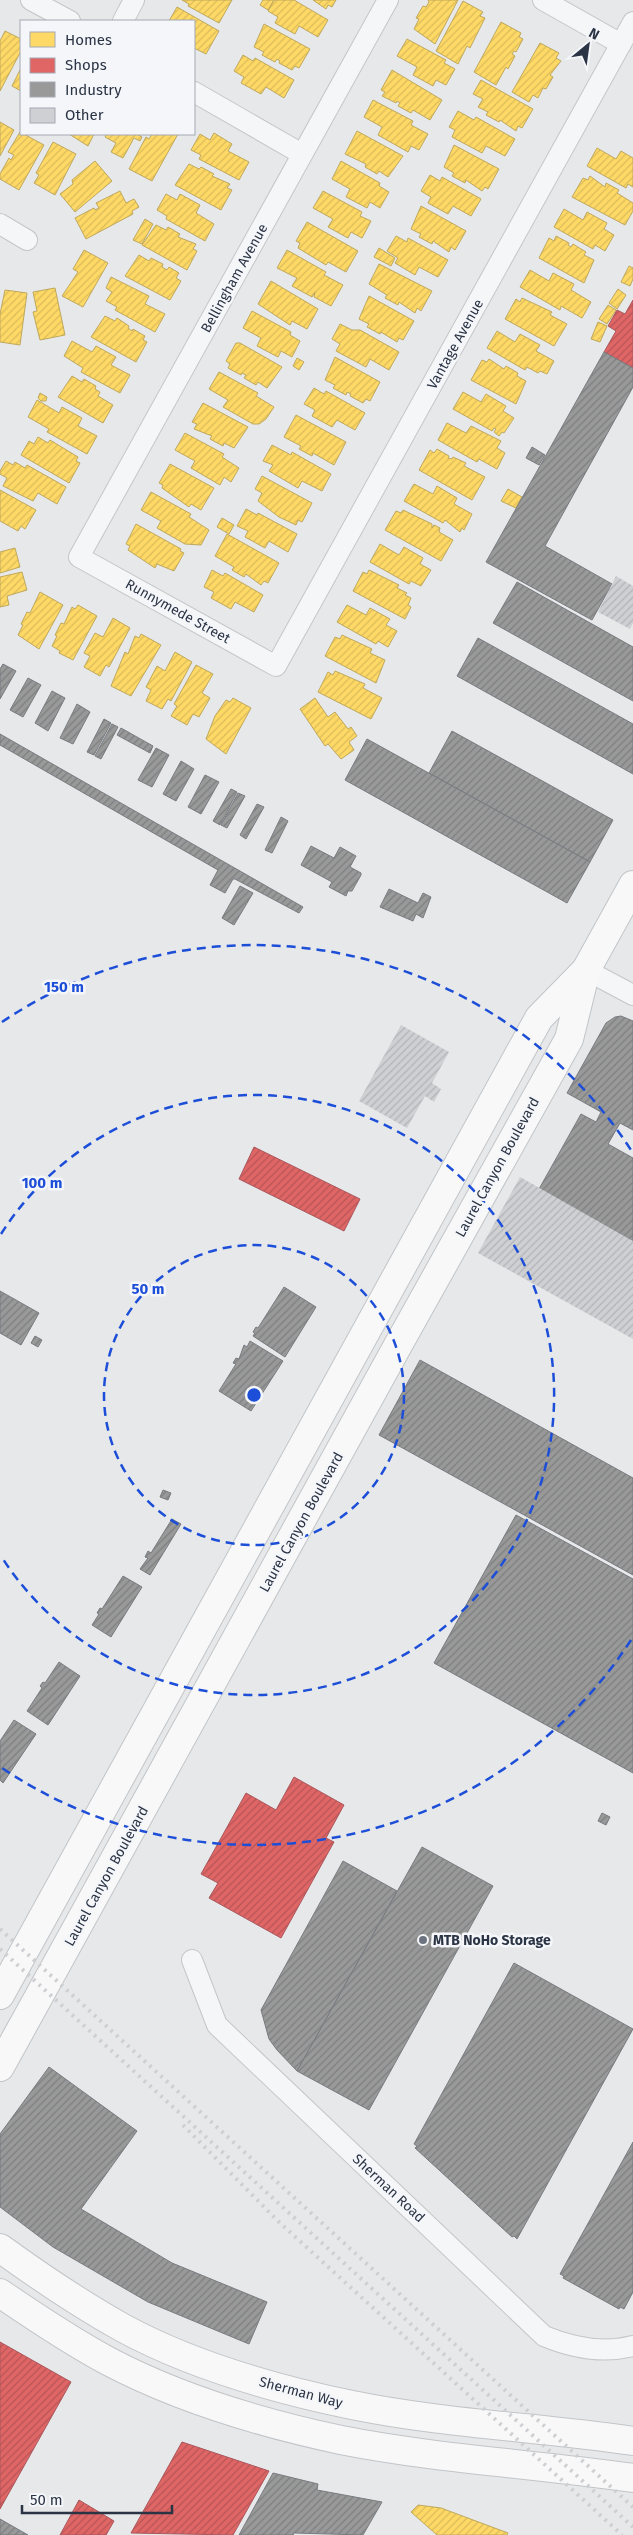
<svg xmlns="http://www.w3.org/2000/svg" width="633" height="2535" font-family="'Fira Sans',sans-serif">
<style>
.homes{fill:url(#homes-hatch);stroke:#bfa85c}
.shops{fill:url(#shops-hatch);stroke:#aa575c}
.industry{fill:url(#industry-hatch);stroke:#787b80}
.building{fill:url(#building-hatch)}
.lines{fill:none;stroke-linecap:round;stroke-linejoin:round}
.minor-casing{stroke:#c4c6c8;stroke-width:22}
.primary-casing{stroke:#c2c5c8;stroke-width:30}
.minor{stroke:#f5f6f7;stroke-width:20}
.primary{stroke:#f8f8f8;stroke-width:28}
.rail{stroke:#cecfd2;stroke-width:4;stroke-dasharray:2.5 5;stroke-linecap:butt}
.ring{fill:none;stroke:#1d4ed8;stroke-width:2.5;stroke-dasharray:9 6}
.poi-dot{fill:#6c737f;stroke:#f4f6f9;stroke-width:2}
.labels{text-anchor:middle;stroke-width:5;stroke-linejoin:round;paint-order:stroke}
.street-label{font-size:14px;fill:#2b3445;stroke:#f4f6f9}
.poi-label{font-size:14px;font-weight:bold;fill:#2b3445;stroke:#f4f6f9;text-anchor:start}
.centre{fill:#1d4ed8;stroke:#f4f6f9;stroke-width:2.5}
.ring-label{font-size:15px;text-anchor:middle;font-weight:bold;fill:#1d4ed8;stroke:#f4f6f9;stroke-width:5;stroke-linejoin:round;paint-order:stroke}
</style>
<defs>
<pattern id="homes-hatch" width="6" height="6" patternUnits="userSpaceOnUse" patternTransform="scale(1.25)"><rect width="6" height="6" fill="#ffd966"/><path d="M-1 1l2-2M0 6l6-6M5 7l2-2" fill="none" stroke="#dbbb5a"/></pattern>
<pattern id="shops-hatch" width="6" height="6" patternUnits="userSpaceOnUse" patternTransform="scale(1.25)"><rect width="6" height="6" fill="#e06666"/><path d="M-1 1l2-2M0 6l6-6M5 7l2-2" fill="none" stroke="#b65556"/></pattern>
<pattern id="industry-hatch" width="6" height="6" patternUnits="userSpaceOnUse" patternTransform="scale(1.25)"><rect width="6" height="6" fill="#999"/><path d="M-1 1l2-2M0 6l6-6M5 7l2-2" fill="none" stroke="#7d7e7f"/></pattern>
<pattern id="building-hatch" width="6" height="6" patternUnits="userSpaceOnUse" patternTransform="scale(1.25)"><rect width="6" height="6" fill="#ced0d3"/><path d="M-1 1l2-2M0 6l6-6M5 7l2-2" fill="none" stroke="#b1b3b6"/></pattern>
</defs>
<rect width="100%" height="100%" fill="#e6e8ea"/>
<g class="homes">
<path d="M182 0H232L219 23 188 6 189 4Z"/>
<path d="M263 0H274L268 10 260 5Z"/>
<path d="M274 0H294L328 20 318 37 299 26 295 34 275 23 278 17 268 11Z"/>
<path d="M313 0H336L332 7 328 5 326 9Z"/>
<path d="M458 0 435 44 414 29 419 19 416 18 423 6 426 7 429 2 428 0Z"/>
<path d="M463 1 483 12 480 16 485 18 470 48 467 46 458 64 436 51Z"/>
<path d="M177 7 219 31 206 54 194 48V21H169Z"/>
<path d="M501 22 521 33 519 37 523 39 516 52 514 51 512 54 515 56 508 69 506 67 496 85 474 72Z"/>
<path d="M264 24 310 49 299 68 295 66 292 70 279 63 280 61 277 59 275 62 262 55 264 52 254 47Z"/>
<path d="M5 31 21 39V51L0 91V41Z"/>
<path d="M407 39 446 60 444 63 455 69 446 85 436 80 433 86 413 75 417 67 397 56Z"/>
<path d="M540 43 559 53 556 58 561 61 550 75 553 77 546 89 543 88 538 98 533 95 529 102 512 92Z"/>
<path d="M243 55 253 61 255 58 294 80 284 98 266 87 261 94 241 83 244 77 234 71Z"/>
<path d="M21 68V91L12 86Z"/>
<path d="M392 70 442 100 430 120 413 110 411 113 398 106 400 103 397 101 396 103 382 96 385 92 381 90Z"/>
<path d="M481 80 533 109 522 128 518 126 516 131 500 120 499 122 486 115 488 112 478 107 483 99 473 94Z"/>
<path d="M373 100 413 121 411 125 428 134 419 150 411 146 408 152 378 135 382 127 364 117Z"/>
<path d="M458 111 474 120 476 117 515 139 505 156 486 146 482 153 452 137 455 130 449 127Z"/>
<path d="M0 122 14 130 0 156Z"/>
<path d="M357 131 403 156 388 177 379 171 377 174 365 167 366 164 345 154Z"/>
<path d="M20 132 44 145 19 190 0 179V174L9 158 11 160 14 155 8 152Z"/>
<path d="M214 133 232 144 228 151 249 162 239 180 199 159 201 155 191 150 200 134 210 140Z"/>
<path d="M69 134H97H94L88 146Z"/>
<path d="M107 134H137L142 137 140 141 134 138 123 158 111 152 116 143 105 137Z"/>
<path d="M152 134H178L152 181 129 169 146 137 149 139Z"/>
<path d="M53 142 76 154 55 195 34 183 39 175 36 173Z"/>
<path d="M454 145 499 169 488 189 485 187 482 191 466 180 465 183 452 176 454 173 444 167Z"/>
<path d="M597 148 616 159 621 151 633 158V187L628 184 626 188 587 166Z"/>
<path d="M95 161 112 181 75 212 60 194 73 184 72 180Z"/>
<path d="M341 161 380 183 379 186 389 192 380 208 370 202 367 208 346 197 350 189 332 179Z"/>
<path d="M189 164 199 169 201 167 214 174 212 176 230 184 227 188 232 190 221 210 175 185Z"/>
<path d="M430 175 440 181 442 177 481 199 471 216 453 206 448 214 428 203 431 197 421 191Z"/>
<path d="M590 176 605 187 606 183 619 190 617 193 633 203V211L625 225 572 197 583 178 588 180Z"/>
<path d="M120 191 126 203 134 199 139 207 132 211 133 214 86 239 75 218 94 208 95 210 99 208 96 203Z"/>
<path d="M323 191 362 212 360 216 371 221 362 238 351 232 348 238 328 227 333 219 313 208Z"/>
<path d="M166 194 177 200 180 194 200 205 196 213 214 224 205 241 166 219 167 216 157 210Z"/>
<path d="M421 206 466 231 455 250 451 247 449 252 433 241 432 244 419 237 421 234 411 229Z"/>
<path d="M564 209 583 220 587 212 607 223 604 229 614 235 605 251 595 245 593 249 554 227Z"/>
<path d="M145 219 153 224 142 244 133 240Z"/>
<path d="M307 222 358 251 346 272 328 262 326 265 298 248 300 243 296 241Z"/>
<path d="M156 225 166 230 168 227 180 234 178 237 196 244 193 249 197 251 187 270 142 245Z"/>
<path d="M396 236 407 242 408 238 448 260 438 277 419 267 415 275 395 263 398 258 387 251Z"/>
<path d="M556 236 569 243 568 245 571 247 573 244 586 252 584 255 594 260 584 283 539 258 549 238 554 241Z"/>
<path d="M379 248 395 258 391 266 374 257Z"/>
<path d="M84 250 108 263 83 307 62 296 78 272 73 269Z"/>
<path d="M287 250 326 272 324 275 343 285 331 306 314 297 315 292 312 297 292 286 297 278 277 268Z"/>
<path d="M139 255 149 261 151 258 163 264 162 267 167 270 169 267 179 273 176 278 181 281 170 300 125 276Z"/>
<path d="M379 264 432 291 421 311 417 308 415 313 399 302 398 305 385 298 387 295 369 284Z"/>
<path d="M629 266 633 268V279L630 286 621 282Z"/>
<path d="M530 270 549 281 553 273 574 284 571 290 591 302 582 318 561 306 560 310 520 287Z"/>
<path d="M111 277 149 296 145 304 165 314 155 332 115 310 117 307 106 301 112 292 106 288Z"/>
<path d="M271 281 318 309 307 329 292 321 290 325 258 304Z"/>
<path d="M55 288 65 335 40 340 33 312 37 311 33 292Z"/>
<path d="M618 289 626 295 617 309 609 303Z"/>
<path d="M5 290 27 293 20 345 0 342V314Z"/>
<path d="M369 296 414 321 403 340 399 338 397 342 381 332 380 334 367 327 369 324 359 319Z"/>
<path d="M522 298 552 312 550 315 567 324 554 346 505 319 516 299 520 302Z"/>
<path d="M608 305 616 310 607 324 599 319Z"/>
<path d="M252 311 291 332 290 335 300 341 292 357 281 351 278 357 257 346 261 338 243 328Z"/>
<path d="M105 316 115 321 117 318 129 326 128 328 132 331 133 329 145 336 143 340 147 342 136 362 91 337Z"/>
<path d="M598 322 607 326 600 342 591 339Z"/>
<path d="M340 324 352 330H360L399 352 389 370 370 359 366 367 336 351 340 344 332 339Z"/>
<path d="M497 331 515 342 520 334 540 345 536 351 554 361 547 374 540 371 538 373 527 367 525 370 487 348Z"/>
<path d="M72 341 92 352 96 346 116 357 111 365 130 375 120 393 81 372 83 368 64 356Z"/>
<path d="M236 343H240L282 367 267 388 258 382 256 385 244 378 246 375 242 373 241 375 228 368 230 364 226 361Z"/>
<path d="M335 357 380 382 370 401 366 399 363 403 350 396 351 394 347 392 346 395 333 388 335 385 325 380Z"/>
<path d="M297 358 304 362 299 370 293 366Z"/>
<path d="M489 359 504 369 506 366 518 373 517 376 526 381 516 404 471 380 482 360 487 362Z"/>
<path d="M219 372 258 393 256 396 274 407 266 419 259 424H253L223 407 228 400 209 389Z"/>
<path d="M72 376 82 382 84 379 96 386 95 389 100 392 98 396 113 405 103 423 58 397Z"/>
<path d="M314 388 324 394 326 391 365 413 355 430 337 420 332 427 312 416 315 410 304 404Z"/>
<path d="M463 392 481 402 486 394 506 406 503 411 514 418 504 433 502 432 499 436 494 432 496 429 494 428 492 431 453 409Z"/>
<path d="M40 393 47 397 46 401H41L38 398Z"/>
<path d="M37 400 59 413 62 407 82 418 78 426 97 436 87 454 47 432 49 429 28 417Z"/>
<path d="M203 403 248 427 234 448 224 443 223 446 210 439 212 436 194 429 197 424 192 422Z"/>
<path d="M296 415 346 442 334 465 313 453 312 456 299 449 301 446 284 437Z"/>
<path d="M447 423 466 433 471 426 501 441 497 448 505 453 497 469 479 459 477 462 438 440Z"/>
<path d="M185 433 224 454 222 457 239 468 231 482 224 477 220 485 191 468 195 461 175 450Z"/>
<path d="M38 437 48 443 50 440 78 457 76 461 80 463 69 483 21 455 29 441 34 444Z"/>
<path d="M272 445 291 455 292 452 331 474 322 491 302 481 298 488 269 471 273 465 263 461Z"/>
<path d="M437 449 449 456 448 458 452 459 453 457 466 463 464 466 485 477 472 500 419 470 430 450 434 453Z"/>
<path d="M6 461 13 465 15 462 25 468 27 465 66 487 57 504 38 493 33 501 3 486 7 478 0 474V471Z"/>
<path d="M170 464 214 488 201 510 191 504 189 507 162 488 163 485 159 483Z"/>
<path d="M262 476 312 503 302 522 298 520 296 525 279 517 258 501 262 493 255 489Z"/>
<path d="M414 484 433 494 437 486 457 498 454 504 472 514 464 530 462 528 460 532 445 520 443 523 404 501Z"/>
<path d="M508 489 522 497 516 508 501 501Z"/>
<path d="M0 490 36 510 25 529 21 526 18 531 0 521Z"/>
<path d="M151 492 191 514 189 517 209 530 201 545 185 544 157 528 161 521 141 510Z"/>
<path d="M246 509 257 515 258 513 297 534 288 552 269 541 265 548 245 537 248 531 237 526Z"/>
<path d="M403 510 432 524V528L434 525 440 528 439 532 453 540 441 561 385 530 396 511 401 513Z"/>
<path d="M222 518 234 525 229 534 217 527Z"/>
<path d="M136 524 181 549 180 551 184 553 174 571 157 564 155 568 128 550 130 546 126 544Z"/>
<path d="M227 534 279 563 268 583 264 581 261 585 246 574 244 577 232 570 234 567 215 556Z"/>
<path d="M380 544 399 555 404 547 423 558 420 564 431 570 421 586 411 581 409 584 370 562Z"/>
<path d="M15 548 20 567 0 573V552Z"/>
<path d="M212 570 223 576 225 573 263 595 254 612 235 602 231 609 211 598 214 592 204 587Z"/>
<path d="M369 570 399 585 397 588 407 593 405 595 411 598 408 605 411 607 405 619 353 591 363 572 367 574Z"/>
<path d="M22 572 27 590 7 596 9 605 0 607V577Z"/>
<path d="M40 592 63 605 39 649 18 635 23 625 21 624 27 612 30 613Z"/>
<path d="M78 605 97 616 73 660 59 653 60 651 52 646 57 636 55 635 61 623 64 624 72 607 75 609Z"/>
<path d="M347 605 366 615 370 608 390 619 386 625 397 631 388 647 378 641 376 644 337 622Z"/>
<path d="M113 618 130 628 109 667 106 665 100 676 84 667 90 656 84 653 95 633 103 637Z"/>
<path d="M141 634 161 645 131 696 111 686 125 652 128 654 135 636 139 638Z"/>
<path d="M342 635 372 649 370 653 385 660 376 683 325 656 335 637 340 639Z"/>
<path d="M175 652 192 662 171 701 168 699 162 709 146 701 151 690 146 687 157 666 165 671Z"/>
<path d="M196 665 213 674 202 693 210 698 199 717 193 714 187 725 171 716 177 706 174 704Z"/>
<path d="M335 671 365 684 363 688 382 698 371 719 318 692 328 672 333 675Z"/>
<path d="M233 698 251 708 226 754 206 739 215 716 226 700 230 702Z"/>
<path d="M315 698 328 717 335 712 348 729 351 727 357 736 349 742 354 750 341 759 328 744 325 746 300 709Z"/>
<path d="M418 2505 441 2508 508 2533 507 2535H437L411 2512Z"/>
</g>
<g class="shops">
<path d="M633 300V368L604 352 616 331 608 326 617 310 625 314Z"/>
<path d="M254 1147 360 1199 344 1231 239 1179Z"/>
<path d="M294 1777 344 1805 326 1838 334 1842 281 1938 209 1898 218 1883 201 1874 246 1793 276 1810Z"/>
<path d="M0 2342 71 2382 0 2509Z"/>
<path d="M182 2442 269 2471 233 2535 131 2533Z"/>
<path d="M79 2500 114 2521 106 2535H60Z"/>
</g>
<g class="industry">
<path d="M604 352 633 368V387L545 546 612 584 592 620 486 562Z"/>
<path d="M532 447 545 455 539 465 526 458Z"/>
<path d="M517 582 633 647V701L493 623Z"/>
<path d="M478 638 633 724V774L457 676Z"/>
<path d="M3 664 16 671 0 699V669Z"/>
<path d="M28 678 41 685 23 717 10 710Z"/>
<path d="M52 691 65 698 48 731 35 723Z"/>
<path d="M77 704 90 712 73 744 60 738Z"/>
<path d="M104 719 111 723 94 755 87 752Z"/>
<path d="M112 724 118 727 101 759 95 756Z"/>
<path d="M121 728 153 746 150 753 117 735Z"/>
<path d="M452 731 613 820 590 862 429 773Z"/>
<path d="M0 734 303 907 299 913 235 879H233L225 893 210 885 218 870 0 745Z"/>
<path d="M367 739 590 862 567 903 345 780Z"/>
<path d="M156 748 169 755 152 787 138 780Z"/>
<path d="M181 761 194 769 176 801 163 794Z"/>
<path d="M205 775 219 782 201 814 188 807Z"/>
<path d="M231 789 237 792 220 825 213 821Z"/>
<path d="M238 793 245 796 227 828 221 825Z"/>
<path d="M257 804 264 807 246 839 240 835Z"/>
<path d="M281 817 288 821 272 853 265 850Z"/>
<path d="M311 846 334 858 340 847 356 856 350 867 361 873V875L352 891H348L346 896 329 887 332 882 301 865Z"/>
<path d="M240 886 253 893 234 925 222 918Z"/>
<path d="M389 889 418 903 423 893 431 897 423 918 416 914 413 921 380 907Z"/>
<path d="M621 1016 633 1021V1130L620 1123 608 1144 633 1158V1241L539 1189 581 1114 596 1122 601 1112 567 1093 606 1023 615 1017Z"/>
<path d="M284 1287 316 1307 285 1357 253 1336 255 1333 253 1332 256 1327 258 1328Z"/>
<path d="M0 1291 39 1313 21 1345 0 1333Z"/>
<path d="M35 1336 42 1340 38 1347 31 1343Z"/>
<path d="M250 1341 283 1361 251 1411 219 1391 236 1364 233 1363 236 1358 239 1359 244 1345 247 1347Z"/>
<path d="M420 1360 633 1478V1575L379 1435Z"/>
<path d="M163 1490 171 1493 168 1500 160 1497Z"/>
<path d="M516 1515 633 1579V1773L434 1663Z"/>
<path d="M172 1519 181 1524 150 1575 140 1569 148 1558 145 1557 148 1551 151 1553Z"/>
<path d="M123 1576 142 1587 111 1637 92 1625 99 1614 97 1613 100 1608 102 1609Z"/>
<path d="M59 1662 80 1676 48 1725 27 1711 42 1688 40 1686 43 1682 45 1683Z"/>
<path d="M14 1720 36 1734 3 1783 0 1780V1741Z"/>
<path d="M602 1813 610 1817 606 1825 598 1821Z"/>
<path d="M422 1847 493 1886 369 2110 297 2071Z"/>
<path d="M343 1861 397 1891 297 2071 277 2050 269 2039 261 2010Z"/>
<path d="M514 1963 633 2029 517 2239 514 2236 512 2237 415 2148 417 2146 414 2144Z"/>
<path d="M49 2067 137 2131 81 2209 172 2263 267 2302 249 2344 148 2302 53 2247 0 2207V2134Z"/>
<path d="M633 2142V2292L624 2309 620 2307 619 2309 563 2278 564 2276 560 2274Z"/>
<path d="M273 2473 318 2484 317 2490 382 2502 363 2535 294 2533 293 2535H239Z"/>
<path d="M0 2519 28 2535H0Z"/>
</g>
<g class="building">
<path d="M616 576 633 586V623L630 629 598 612Z"/>
<path d="M401 1025 449 1052 432 1083 441 1089 434 1102 425 1096 407 1128 359 1101Z"/>
<path d="M520 1177 633 1241V1339L478 1253Z"/>
</g>
<g class="lines">
<defs>
<g id="minor">
<path d="M31 0 70 21"/>
<path d="M388 0 79 557 276 666 633 22"/>
<path d="M543 0 621 44"/>
<path d="M123 21 134 0"/>
<path d="M194 92 302 154"/>
<path d="M0 224 27 240"/>
<path d="M586 970 633 995"/>
<path d="M192 1960 217 2025 544 2336C573 2348 603 2354 633 2346"/>
</g>
<g id="primary">
<path d="M0 1995 539 1018 586 970"/>
<path d="M0 2067 397 1347 569 1039 586 970 633 885"/>
<path d="M0 2248C40 2277 80 2304 123 2328 193 2366 275 2389 352 2405 445 2424 540 2427 633 2441"/>
<path d="M0 2293C35 2317 71 2341 108 2361 180 2399 261 2423 341 2440 437 2459 536 2464 633 2478"/>
</g>
</defs>
<use href="#minor" class="minor-casing"/>
<use href="#primary" class="primary-casing"/>
<use href="#minor" class="minor"/>
<use href="#primary" class="primary"/>
<g class="rail">
<path d="M0 1929 633 2507"/>
<path d="M0 1949 633 2527"/>
<path d="M183 2125 280 2223 622 2535"/>
</g>
</g>
<g class="ring">
<circle cx="254" cy="1395" r="150"/>
<path d="M1 1234A300 300 0 1 1 1 1556"/>
<path d="M631 1640A450 450 0 0 1 2 1768M2 1022A450 450 0 0 1 631 1150"/>
</g>
<circle class="poi-dot" cx="423" cy="1940" r="5"/>
<g class="labels">
<g class="street-label">
<text transform="translate(234 278) rotate(-61)" y="5">Bellingham Avenue</text>
<text transform="translate(455 344) rotate(-61)" y="5">Vantage Avenue</text>
<text transform="translate(178 611) rotate(29)" y="5">Runnymede Street</text>
<text transform="translate(497 1167) rotate(-61)" y="5">Laurel Canyon Boulevard</text>
<text transform="translate(301 1522) rotate(-61)" y="5">Laurel Canyon Boulevard</text>
<text transform="translate(106 1876) rotate(-61)" y="5">Laurel Canyon Boulevard</text>
<text transform="translate(389 2188) rotate(43)" y="5">Sherman Road</text>
<text transform="translate(301 2392) rotate(15)" y="5">Sherman Way</text>
</g>
<g class="poi-label">
<text x="433" y="1945">MTB NoHo Storage</text>
</g>
</g>
<circle cx="254" cy="1395" r="8" class="centre"/>
<g class="ring-label">
<text x="64" y="992">150 m</text>
<text x="42" y="1188">100 m</text>
<text x="148" y="1294">50 m</text>
</g>
<rect x="20" y="20" width="175" height="115" fill="#f4f6f9" stroke="#a4a8b1"/>
<rect x="30" y="32" width="25" height="15" fill="#ffd966" stroke="#a4a8b1"/>
<text x="65" y="45" font-size="15" fill="#2b3445">Homes</text>
<rect x="30" y="58" width="25" height="15" fill="#e06666" stroke="#a4a8b1"/>
<text x="65" y="70" font-size="15" fill="#2b3445">Shops</text>
<rect x="30" y="82" width="25" height="15" fill="#999999" stroke="#a4a8b1"/>
<text x="65" y="95" font-size="15" fill="#2b3445">Industry</text>
<rect x="30" y="108" width="25" height="15" fill="#ced0d3" stroke="#a4a8b1"/>
<text x="65" y="120" font-size="15" fill="#2b3445">Other</text>
<g transform="translate(588 45) rotate(29)" stroke="#f4f6f9" stroke-width="4" paint-order="stroke">
<path d="M0-4L9 19L0 12L-9 19Z" fill="#2b3445"/>
<text y="-8" font-size="14" font-weight="bold" text-anchor="middle" fill="#2b3445">N</text>
</g>
<path d="M22 2505v8h150v-8" fill="none" stroke="#2b3445" stroke-width="2.5"/>
<text x="30" y="2505" font-size="15" fill="#2b3445" stroke="#f4f6f9" stroke-width="4" paint-order="stroke">50 m</text>
</svg>
